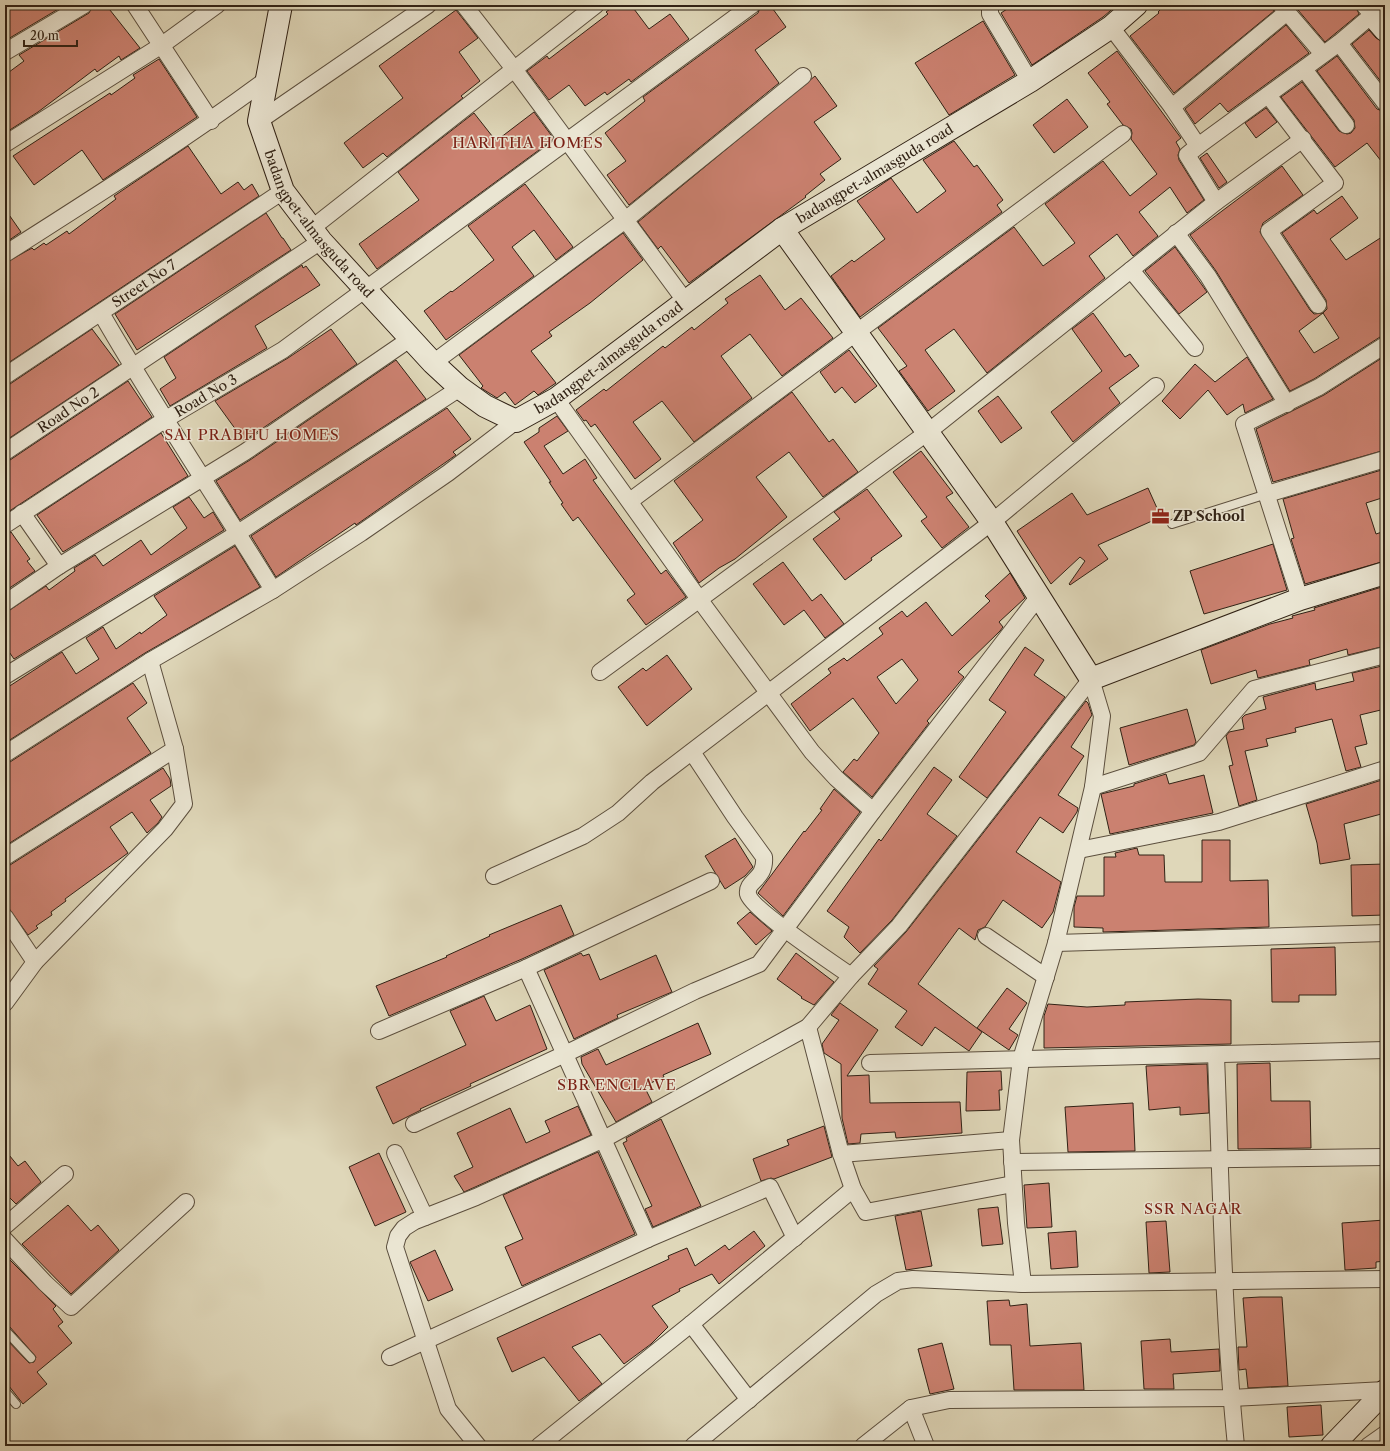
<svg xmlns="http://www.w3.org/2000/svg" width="1390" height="1451" font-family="'Libre Caslon Text',serif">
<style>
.building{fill:#cb8170;stroke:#312215;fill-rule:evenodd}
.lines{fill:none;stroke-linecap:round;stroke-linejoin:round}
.lane-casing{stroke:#5c4f3e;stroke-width:10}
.street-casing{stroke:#5c4f3e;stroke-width:18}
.secondary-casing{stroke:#312215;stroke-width:24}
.lane{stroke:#eae5d2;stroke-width:8}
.street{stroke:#eae5d2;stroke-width:16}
.secondary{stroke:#eae5d2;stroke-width:22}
.labels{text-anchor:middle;stroke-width:3;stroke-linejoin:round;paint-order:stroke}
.street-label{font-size:14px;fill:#312215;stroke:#eae5d2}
.poi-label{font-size:14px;font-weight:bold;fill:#312215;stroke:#eae5d2;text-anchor:start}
.neighbourhood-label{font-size:15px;letter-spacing:1px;fill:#7a1f14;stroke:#eae5d2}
</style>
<rect width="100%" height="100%" fill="#dfd7b9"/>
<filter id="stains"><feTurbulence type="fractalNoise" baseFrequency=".005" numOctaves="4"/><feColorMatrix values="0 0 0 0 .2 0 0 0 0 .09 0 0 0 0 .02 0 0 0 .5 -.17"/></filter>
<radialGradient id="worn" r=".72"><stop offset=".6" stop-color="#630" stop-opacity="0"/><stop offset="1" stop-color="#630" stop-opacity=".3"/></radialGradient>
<g class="building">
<path d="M5 5H65L8 39 5 34Z"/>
<path d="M93 5H106L140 48 121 60 119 56 97 72 95 69 38 112 5 133V75L24 61 19 55 89 13Z"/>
<path d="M615 5H631L649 29 670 14 689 39 631 82 629 79 607 95 605 92 585 106 569 85 549 100 527 71 547 56 549 59 608 14 606 12Z"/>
<path d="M761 5H770L786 27 755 50 779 83 629 205 607 175 626 161 605 133 645 101 643 97 758 13Z"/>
<path d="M1013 5H1117L1103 17 1032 65 1001 13Z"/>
<path d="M1165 5H1272L1274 11 1174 93 1130 36 1159 13 1158 12Z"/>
<path d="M1304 5H1355L1359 14 1325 42 1298 10Z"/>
<path d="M456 10 478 38 459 52 480 81 461 96 463 98 387 157 383 153 363 168 344 143 403 98 379 66Z"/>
<path d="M983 21 1015 75 949 115 915 63Z"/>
<path d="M1286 25 1309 53 1228 112 1220 103 1195 124 1185 109Z"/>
<path d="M1369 30 1376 38 1385 42V87L1352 44Z"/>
<path d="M1117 51 1181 138 1176 142 1180 149 1178 155 1179 160 1204 200 1187 213 1170 187 1139 212 1158 236 1133 256 1117 234 1089 256 1105 278 987 373 954 329 925 350 955 391 928 411 899 371 907 366 878 328 1014 227 1043 266 1075 243 1045 204 1103 161 1130 196 1157 174 1131 139 1132 133 1131 129 1123 125 1107 104 1110 102 1088 73Z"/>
<path d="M1337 56 1377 109 1385 112V166L1367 143 1335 167 1281 97 1302 82 1339 131 1347 134 1351 133 1355 128 1354 120 1317 71Z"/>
<path d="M159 59 197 117 103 180 82 150 34 185 13 156 110 93 111 95 135 78 133 75Z"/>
<path d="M815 76 837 106 814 122 841 159 820 174 825 180 805 196 806 197 689 283 661 246 658 249 638 222Z"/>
<path d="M1067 99 1088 127 1054 153 1033 125Z"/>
<path d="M1266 108 1277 122 1256 138 1245 123Z"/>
<path d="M534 112 554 139 377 269 359 244 419 200 398 172 474 113 496 141Z"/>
<path d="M954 141 974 167 977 165 1003 200 997 205 1002 212 860 317 831 276 852 260 854 262 885 239 857 201 891 178 917 213 946 191 923 160Z"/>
<path d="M188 146 221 194 238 182 244 190 252 184 259 196 5 365V263L32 248 34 250 44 243 46 245 67 231 69 234 116 199 114 196Z"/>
<path d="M1207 153 1227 182 1219 188 1200 158Z"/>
<path d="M1282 166 1303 195 1263 223 1260 232 1310 310 1314 314 1323 313 1299 331 1314 353 1339 338 1323 313 1327 309 1326 300 1282 233 1314 210 1317 214 1342 196 1358 218 1330 239 1346 260 1385 235V336L1380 337 1314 379 1290 391 1216 271 1190 235Z"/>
<path d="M525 184 573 247 556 260 534 230 512 247 534 276 446 340 424 311 451 291 452 292 494 260 468 226Z"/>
<path d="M5 209 21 232 5 243Z"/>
<path d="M266 213 282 238H283L291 250 137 350 115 314Z"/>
<path d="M623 233 643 260 590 303 549 332 552 336 531 351 556 383 538 395 534 391 515 405 505 392 497 398 481 388 483 386 459 355Z"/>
<path d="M1175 247 1207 292 1179 314 1145 271Z"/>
<path d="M302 265 303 268 306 266 320 285 255 326 267 348 170 406 160 389 176 378 164 357Z"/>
<path d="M760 275 785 310 801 298 833 338 782 376 750 334 721 356 752 398 694 442 662 401 633 422 661 459 635 479 595 424 591 427 586 420 584 421 576 410 604 389 606 391 663 346 665 348 692 327 694 330 728 303 725 299Z"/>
<path d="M1093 313 1125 357 1130 354 1139 366 1109 388 1120 403 1073 442 1051 412 1102 371 1072 329Z"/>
<path d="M92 329 119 365 5 441V385L10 384Z"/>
<path d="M331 329 357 364 244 441 215 401 288 358Z"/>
<path d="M849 350 877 386 855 403 842 387 835 393 820 372Z"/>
<path d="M1385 356V450L1273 482 1256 429 1324 395Z"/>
<path d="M1247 357 1273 399 1245 413 1243 404 1227 415 1208 390 1180 419 1162 401 1195 364 1215 382Z"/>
<path d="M396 360 426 399 240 520 216 481 250 460Z"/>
<path d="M128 381 152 417 5 514V461L10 460Z"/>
<path d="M792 392 829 442 833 439 858 472 823 497 789 452 756 477 787 517 735 559 719 568 699 583 673 543 703 520 674 481Z"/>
<path d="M998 396 1022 428 1001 443 978 411Z"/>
<path d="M447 408 471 439 453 452 456 455 356 525 355 523 276 577 251 536Z"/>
<path d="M557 416 568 431 544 446 563 474 585 459 597 478 593 480 661 574 666 570 686 597 646 625 627 600 635 594 578 517 573 521 561 504 563 503 549 482H551L524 442 539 432V428Z"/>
<path d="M161 433 188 476 63 552 37 515Z"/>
<path d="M921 451 953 493 946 497 969 527 942 548 921 521 927 517 893 472Z"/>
<path d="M1385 469V497L1366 503 1376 534 1385 531V561L1305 584 1291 539 1294 538 1283 499Z"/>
<path d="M1148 488 1161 517 1098 545 1108 559 1070 585 1069 584 1085 561 1080 557 1051 584 1017 531 1072 493 1087 515Z"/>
<path d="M867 489 902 536 871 558 872 560 845 580 813 539 840 519 834 512Z"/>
<path d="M189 497 204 518 213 512 224 530 14 659 5 646V613L46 586 49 590 75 571 74 568 95 555 103 566 141 540 151 555 187 528 173 507Z"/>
<path d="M11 532 30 559 27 561 35 571 5 591V534Z"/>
<path d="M1273 544 1287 590 1204 614 1190 571Z"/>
<path d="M235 546 260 587 145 653 5 743V689L62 652 76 674 99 659 86 638 103 627 116 649 140 632 141 634 167 615 154 596Z"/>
<path d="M783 562 812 601 821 594 844 624 825 638 804 610 784 625 753 584Z"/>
<path d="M1010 573 1025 598 999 622 1003 627 1000 631 958 672 964 677 927 721 929 723 872 797 843 772 854 759 857 761 879 733 853 698 810 731 791 704 831 673 828 669 844 658 847 661 883 634 879 628 902 611 907 617 926 602 952 636 990 601 985 596ZM902 659 918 680 896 704 877 677Z"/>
<path d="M1385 586V646L1348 655 1347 649 1309 660 1310 665 1258 678 1256 670 1211 684 1201 650 1270 624 1293 618 1292 616 1315 610 1314 608Z"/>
<path d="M1025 647 1044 660 1034 675 1065 697 987 798 959 777 1006 712 989 700Z"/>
<path d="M667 655 692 689 647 726 618 687 643 668 646 671Z"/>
<path d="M1382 666 1385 679V709L1360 715 1367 744 1355 747 1361 767 1346 771 1332 719 1295 728 1296 732 1266 739 1268 746 1245 751 1257 800 1239 806 1229 766 1233 765 1226 736 1229 732 1244 729 1242 718 1245 715 1266 709 1263 697 1315 683 1316 690 1354 681 1352 673Z"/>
<path d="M133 683 147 703 127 718 151 753 5 846V763L10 762Z"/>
<path d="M1086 701 1088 703 1092 715 1071 747 1084 756 1058 795 1078 808 1077 812 1063 833 1040 817 1016 852 1061 882 1053 912 1042 928 1003 900 985 927 978 930 975 940 959 928 918 984 982 1032 969 1051 935 1027 922 1046 895 1027 907 1011 868 984 878 969 874 966 906 932Z"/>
<path d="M1187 709 1196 742 1194 745 1129 765 1120 728Z"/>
<path d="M934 767 952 780 927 814 957 836 892 920 860 953 844 937 849 927 827 911 879 839 881 841Z"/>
<path d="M163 768 170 779 171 786 150 800 162 817 158 823 147 833 132 812 110 827 128 853 65 899 66 901 51 912 52 915 36 926 38 928 28 935 5 903V866L10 865Z"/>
<path d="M1166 774 1169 784 1204 775 1213 813 1110 834 1101 794 1134 786V784Z"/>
<path d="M1385 779V813L1344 824 1350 859 1320 864 1317 843 1306 804Z"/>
<path d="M834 789 860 812 783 916 758 893 804 831 805 832 822 810 820 809Z"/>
<path d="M735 838 753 867 745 876 725 889 705 856Z"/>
<path d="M1202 840H1230V881L1268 880 1269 927 1103 932V928L1074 927V907L1077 896H1104V857H1116L1115 853 1137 848 1139 855H1164L1165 882H1202Z"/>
<path d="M1385 864V915L1352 916 1351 865Z"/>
<path d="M561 905 574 935 522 959 389 1016 376 986 447 957 446 956 490 936 489 935Z"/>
<path d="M750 912 772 931 756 945 737 923Z"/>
<path d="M1335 947 1336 995H1299V1002H1272L1271 949Z"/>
<path d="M581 953 583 956 589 954 600 980 656 955 672 992 617 1015 618 1018 574 1039 544 970Z"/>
<path d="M796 953 834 982 814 1005 801 998 802 997 777 979Z"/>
<path d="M1007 988 1027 1003 1009 1029 1018 1035 1009 1050 977 1028Z"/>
<path d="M484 996 496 1021 530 1005 547 1049 470 1084 471 1086 420 1109 421 1110 393 1124 376 1087 466 1045 450 1011Z"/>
<path d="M1198 999 1231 1000V1044L1044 1048V1016L1048 1004 1087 1007 1125 1005V1002Z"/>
<path d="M840 1003 878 1030 847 1076 869 1075 870 1103 960 1102 962 1133 896 1138 895 1132 861 1134 860 1143 848 1144 842 1118 841 1064 824 1053 822 1044 839 1020 831 1015Z"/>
<path d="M698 1023 711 1054 663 1075 664 1077 644 1086 652 1102 616 1122 582 1064 581 1057 598 1049 606 1065Z"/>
<path d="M1270 1063 1271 1101H1310L1311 1148 1238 1149 1237 1064Z"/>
<path d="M1207 1064 1209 1113 1180 1115V1107L1149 1110 1146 1066Z"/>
<path d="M1001 1071 1002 1090H999L1000 1110 966 1111 967 1072Z"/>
<path d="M1133 1103 1135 1151 1068 1152 1065 1107Z"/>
<path d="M578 1106 591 1135 464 1192 454 1176 473 1167 457 1133 510 1108 526 1143 550 1132 545 1121Z"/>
<path d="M661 1119 701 1206 653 1227 645 1209 652 1206 623 1143 627 1141 626 1138Z"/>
<path d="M824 1126 832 1157 774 1179 771 1178 761 1181 753 1159 789 1145 787 1140Z"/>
<path d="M5 1150 18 1166 25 1161 41 1182 16 1204 5 1193Z"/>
<path d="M598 1152 635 1234 522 1286 505 1247 523 1239 503 1195Z"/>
<path d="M379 1153 406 1212 375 1226 349 1167Z"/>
<path d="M1049 1183 1052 1227 1027 1228 1024 1185Z"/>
<path d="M68 1205 91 1231 98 1225 119 1250 71 1294 22 1244Z"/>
<path d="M998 1207 1003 1244 982 1246 978 1209Z"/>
<path d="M921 1211 932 1266 906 1270 895 1216Z"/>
<path d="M1385 1220V1261L1376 1262V1268L1345 1270 1342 1223Z"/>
<path d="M1166 1221 1170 1272 1149 1273 1146 1222Z"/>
<path d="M754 1231 765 1246 719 1284 712 1274 679 1289 680 1291 652 1306 668 1327 651 1344 624 1364 600 1334 572 1347 602 1384 579 1401 544 1357 512 1372 497 1338 669 1259 668 1256 687 1248 695 1266 725 1245 729 1250Z"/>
<path d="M1076 1231 1078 1267 1051 1269 1048 1233Z"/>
<path d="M435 1250 453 1290 428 1301 410 1262Z"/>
<path d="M7 1257 56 1306 53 1309 63 1322 58 1326 72 1343 37 1372 47 1384 23 1404 5 1381V1338L29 1363 34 1362 36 1357 9 1326 5 1325V1259Z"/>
<path d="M1260 1297H1282L1288 1386 1248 1388 1246 1369 1239 1370 1238 1347H1247L1243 1298Z"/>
<path d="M1009 1300 1010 1306 1027 1304 1030 1346 1081 1343 1084 1390H1014L1011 1345H990L987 1301Z"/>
<path d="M1170 1339 1171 1352 1219 1349 1220 1371 1173 1374 1174 1389H1144L1141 1341Z"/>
<path d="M942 1343 954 1389 930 1394 918 1349Z"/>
<path d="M1321 1405 1323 1435 1289 1437 1287 1407Z"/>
</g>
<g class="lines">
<defs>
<g id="lane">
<path d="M1172 524 1267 494"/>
<path d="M5 1330 31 1358"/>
<path d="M5 1391 16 1404"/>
</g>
<g id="street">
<path d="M135 5 211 121"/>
<path d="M464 5 514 69 686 302"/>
<path d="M990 5V14L1030 81"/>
<path d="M1281 5 1323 54"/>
<path d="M1111 27 1172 107 1198 146 1339 43 1372 15 1364 5"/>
<path d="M1339 43 1385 103"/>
<path d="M5 52 84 5"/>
<path d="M1304 69 1346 125"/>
<path d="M1268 95 1335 183 1269 231 1318 305"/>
<path d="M1172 107 1287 12"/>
<path d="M259 121 428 5"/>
<path d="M5 144 162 45 217 5"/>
<path d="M1198 146 1187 155 1216 202"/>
<path d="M312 228 596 5"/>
<path d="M1176 233 1208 276 1287 404"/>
<path d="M5 254C94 197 182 142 267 79"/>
<path d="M1131 270 1195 348"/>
<path d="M101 313C155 407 216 497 273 590"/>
<path d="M433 363 624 221 803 76"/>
<path id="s1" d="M5 376 283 191"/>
<path d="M556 399 699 599 812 752 836 778 873 811"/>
<path id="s2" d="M5 452 321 241"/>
<path d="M1267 494 1385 459"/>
<path d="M630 501 1123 134"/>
<path d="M22 513 59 566"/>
<path id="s3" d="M5 525 166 419 283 350 752 5"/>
<path d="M1300 599 1244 424 1319 387 1385 345"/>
<path d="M5 603 59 566 245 452 410 339"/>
<path d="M600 672 928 432 1216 202 1303 139"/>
<path d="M5 676 238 533 460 388"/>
<path d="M692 752 735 817 764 857C766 880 746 880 748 894 751 909 834 964 851 976"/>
<path d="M5 754 150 661 273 590 361 533 448 473 516 421"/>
<path d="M1093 787 1199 753 1254 689 1385 655"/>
<path d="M1079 850 1219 822 1385 769"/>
<path d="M5 857 175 749"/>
<path d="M494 876 583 836 618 813 652 782 992 522 1156 386"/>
<path d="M5 917 35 962"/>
<path d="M986 936 1046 977"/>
<path d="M1056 943 1385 933"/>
<path d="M526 968 648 1239"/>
<path d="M5 1003 35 962 165 829 184 804 175 749 150 661"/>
<path d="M808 1027 841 1154 853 1189 866 1212 1013 1184"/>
<path d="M379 1031 526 968 711 881"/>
<path d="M1216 1055C1221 1186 1223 1316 1236 1446"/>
<path d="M870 1063 1385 1050"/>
<path d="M414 1124 565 1054 695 991 759 964 873 811 1039 596"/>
<path d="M395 1153 425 1217"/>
<path d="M841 1154 1011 1140"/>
<path d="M1012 1162 1385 1157"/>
<path d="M5 1226 65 1174"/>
<path d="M5 1240 45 1283 71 1307 186 1202"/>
<path d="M1023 1284 1016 1223 1011 1140 1021 1059 1056 943 1093 787 1102 716 1091 679"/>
<path d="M691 1324 749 1400"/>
<path d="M390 1357 648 1239 770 1187 795 1238"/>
<path d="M911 1408 926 1446"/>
<path d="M478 1446 448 1409 395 1247 398 1236 404 1228 415 1221 476 1197 604 1139 808 1027 851 976 899 926 1091 679"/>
<path d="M539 1446 691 1324 853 1189"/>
<path d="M693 1446 876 1294 898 1281 913 1279 1023 1284 1385 1279"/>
<path d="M863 1446 911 1408 949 1400 1231 1398 1385 1390"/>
<path d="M1368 1446 1385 1434"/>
</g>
<g id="secondary">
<path id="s4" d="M281 5 259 121 283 191 321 241 433 363 460 388 485 406 516 421 556 399 782 229 1030 81 1111 27 1136 5"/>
<path d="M1382 5 1372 15 1385 30"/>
<path d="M782 229 992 522 1091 679 1300 599 1385 573"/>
<path d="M1332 1446 1385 1391"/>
</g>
</defs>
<use href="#lane" class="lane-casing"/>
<use href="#street" class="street-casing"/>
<use href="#secondary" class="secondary-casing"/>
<use href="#lane" class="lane"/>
<use href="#street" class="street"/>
<use href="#secondary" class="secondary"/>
</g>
<defs>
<symbol id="office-bare" viewBox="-9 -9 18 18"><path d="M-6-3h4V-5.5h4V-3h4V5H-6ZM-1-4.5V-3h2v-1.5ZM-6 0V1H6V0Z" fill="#8f2418" stroke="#eae5d2" stroke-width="2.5" paint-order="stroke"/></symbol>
</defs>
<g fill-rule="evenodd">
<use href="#office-bare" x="1148" y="504" width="25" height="25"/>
</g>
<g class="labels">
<g class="street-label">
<text dy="5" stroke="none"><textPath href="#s4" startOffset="959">badangpet-almasguda road</textPath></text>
<text dy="5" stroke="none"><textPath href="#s4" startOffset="239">badangpet-almasguda road</textPath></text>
<text dy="5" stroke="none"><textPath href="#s1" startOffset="167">Street No 7</textPath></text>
<text dy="5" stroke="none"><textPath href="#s4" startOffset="635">badangpet-almasguda road</textPath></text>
<text dy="5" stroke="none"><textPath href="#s3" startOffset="239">Road No 3</textPath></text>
<text dy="5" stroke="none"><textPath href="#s2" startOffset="76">Road No 2</textPath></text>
</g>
<g class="poi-label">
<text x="1173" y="521">ZP School</text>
</g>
<g class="neighbourhood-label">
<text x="528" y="148">HARITHA HOMES</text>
<text x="252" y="440">SAI PRABHU HOMES</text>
<text x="617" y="1090">SBR ENCLAVE</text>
<text x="1193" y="1214">SSR NAGAR</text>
</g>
</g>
<rect width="1390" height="1451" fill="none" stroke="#dfd7b9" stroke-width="20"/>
<rect x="6" y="6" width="1378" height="1439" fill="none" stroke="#312215" stroke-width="2"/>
<rect x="10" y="10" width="1370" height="1431" fill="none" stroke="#312215"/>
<path d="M24 40v6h53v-6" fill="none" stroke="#312215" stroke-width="2"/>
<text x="30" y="40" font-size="12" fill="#312215" stroke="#eae5d2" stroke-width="3" paint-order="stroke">20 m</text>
<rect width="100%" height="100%" filter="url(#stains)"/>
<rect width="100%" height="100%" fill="url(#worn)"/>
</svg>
